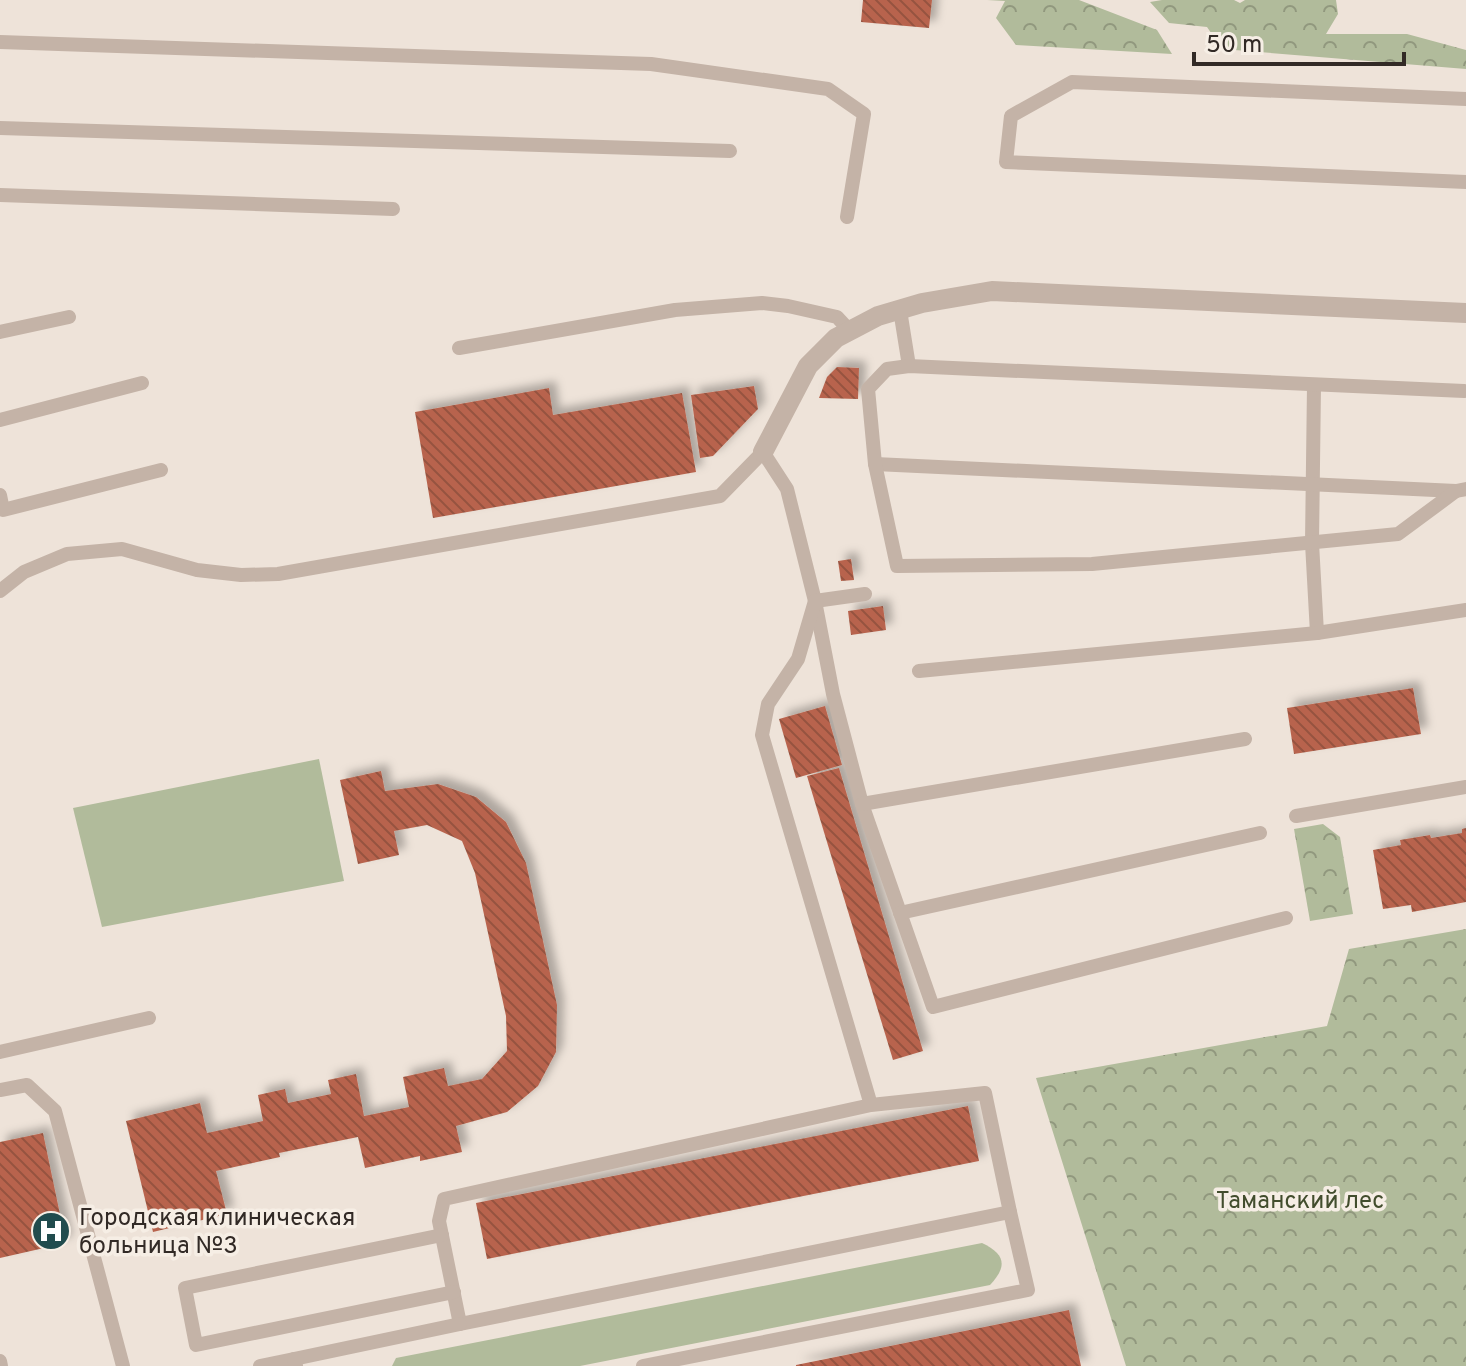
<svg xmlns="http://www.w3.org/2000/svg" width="1466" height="1366" font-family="Overpass,sans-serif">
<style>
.green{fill:#b1bb9b}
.forest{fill:url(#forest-crowns)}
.building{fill:url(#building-back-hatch);filter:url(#shadow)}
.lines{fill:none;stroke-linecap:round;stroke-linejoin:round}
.service{stroke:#c4b3a7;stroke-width:14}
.minor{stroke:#c4b3a7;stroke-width:20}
.labels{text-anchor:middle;stroke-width:7;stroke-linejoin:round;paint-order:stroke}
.park-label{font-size:24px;fill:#424d2d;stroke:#f6eee5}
.poi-label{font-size:24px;fill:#322a26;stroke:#f6eee5;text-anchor:start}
</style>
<defs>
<pattern id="forest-crowns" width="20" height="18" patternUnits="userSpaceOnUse" patternTransform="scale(2)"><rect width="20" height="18" fill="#b1bb9b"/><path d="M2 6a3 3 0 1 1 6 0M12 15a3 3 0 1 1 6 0" fill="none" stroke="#91987e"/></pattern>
<pattern id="building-back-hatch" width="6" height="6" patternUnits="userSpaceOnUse" patternTransform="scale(2)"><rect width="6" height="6" fill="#b8644d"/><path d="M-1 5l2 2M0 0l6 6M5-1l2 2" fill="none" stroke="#965340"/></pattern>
<filter id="shadow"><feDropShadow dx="7" dy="-7" stdDeviation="4" flood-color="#0004"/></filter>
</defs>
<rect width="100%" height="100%" fill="#eee3d9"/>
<g class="green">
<path d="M319 759 344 881 102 927 73 808Z"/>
<path d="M982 1243C1005 1254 1008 1266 990 1285L580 1366H392L396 1358Z"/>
</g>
<g class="forest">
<path d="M987 0H1079L1157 30 1172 54 1016 45 996 18 1005 1Z"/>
<path d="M1162 0H1234L1240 3 1245 0H1336L1338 14 1326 34H1407L1466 50V69L1222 49 1207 27 1169 23 1150 2Z"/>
<path d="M1323 824 1340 837 1353 914 1310 921 1294 829Z"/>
<path d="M1466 929V1366H1126L1036 1078 1327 1026 1349 949Z"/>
</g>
<g class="building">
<path d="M863 0H932L929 28 861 22Z"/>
<path d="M837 367 859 368 858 399 819 398 827 377Z"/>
<path d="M754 386 758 409 713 456 700 458 691 395Z"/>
<path d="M549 388 553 415 682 393 696 472 433 518 415 412Z"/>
<path d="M851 559 854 580 841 581 838 561Z"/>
<path d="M883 606 886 630 851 635 848 611Z"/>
<path d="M1413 688 1421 734 1294 754 1287 708Z"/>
<path d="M825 706 842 765 796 778 779 719Z"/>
<path d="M839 768 923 1051 893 1060 807 776Z"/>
<path d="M381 771 385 791 438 784 476 797 506 822 526 863 557 1005 556 1052 538 1086 507 1112 456 1126 462 1152 420 1161V1156L365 1168 358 1137 279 1153 280 1157 216 1171 227 1214 153 1232 126 1121 200 1103 207 1133 263 1121 258 1095 285 1089 288 1103 331 1094 328 1080 356 1074 364 1116 409 1107 403 1077 444 1068 448 1086 482 1079 507 1051 506 1016 475 873 462 841 427 825 394 831 399 855 358 864 340 780Z"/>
<path d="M1466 828V902L1412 912 1411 905 1383 909 1373 850 1401 845 1400 840 1430 835 1431 838 1462 833V829Z"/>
<path d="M968 1106 979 1161 487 1259 476 1203Z"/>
<path d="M43 1133 66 1243 0 1258V1142Z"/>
<path d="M1069 1310 1081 1366H796V1365Z"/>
</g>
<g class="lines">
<g class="service">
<path d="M0 42 651 64 828 89 864 114 847 217"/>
<path d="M1466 99 1072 82 1011 116 1006 162 1466 182"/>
<path d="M0 128 730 151"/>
<path d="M0 195 393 209"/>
<path d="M900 310 909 366"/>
<path d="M0 332 69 317"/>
<path d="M459 348 675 310 762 303 788 306 837 317 850 331"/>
<path d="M1314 385 1312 543 1317 633"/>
<path d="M0 420 142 383"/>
<path d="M875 464 1456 491 1466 489"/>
<path d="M1456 491 1398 534 1092 564 897 566 875 464 868 389 887 369 909 366 1464 391"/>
<path d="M0 495 3 510 161 470"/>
<path d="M0 591 24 572 67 554 122 549 197 570 241 575 278 574 720 496 763 452 787 489 815 601 833 694 862 804 933 1007 1286 918"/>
<path d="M865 594 815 601 798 659 768 704 762 735 871 1105 444 1199 439 1221 460 1324 1010 1212 985 1093 871 1105"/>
<path d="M919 671 1317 633 1466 610"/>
<path d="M862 804 1245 739"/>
<path d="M1296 816 1466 787"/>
<path d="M900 913 1260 833"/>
<path d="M0 1052 149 1018"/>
<path d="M0 1090 27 1085 55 1111 123 1366"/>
<path d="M442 1235 185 1288 196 1345 454 1292"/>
<path d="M0 1361 1 1366"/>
<path d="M260 1366 294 1359"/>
<path d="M296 1366 294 1359 460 1324"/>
<path d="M643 1366 1028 1290 1010 1212"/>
</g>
<path class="minor" d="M763 452 808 366 836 338 878 316 922 303 992 291 1466 313"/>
</g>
<defs>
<symbol id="hospital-disc" viewBox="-11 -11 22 22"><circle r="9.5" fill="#214c4e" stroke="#f6eee5"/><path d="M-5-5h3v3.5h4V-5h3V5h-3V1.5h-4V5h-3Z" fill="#fff"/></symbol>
</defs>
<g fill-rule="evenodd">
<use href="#hospital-disc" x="29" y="1209" width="44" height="44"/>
</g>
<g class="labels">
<g class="park-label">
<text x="1300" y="1208">Таманский лес</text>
</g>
<g class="poi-label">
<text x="79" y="1225">Городская клиническая<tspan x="79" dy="28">больница №3</tspan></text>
</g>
</g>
<path d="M1194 52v12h210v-12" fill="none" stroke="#322a26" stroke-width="4"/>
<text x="1206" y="52" font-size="24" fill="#322a26" stroke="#f6eee5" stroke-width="6" paint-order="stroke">50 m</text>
</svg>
